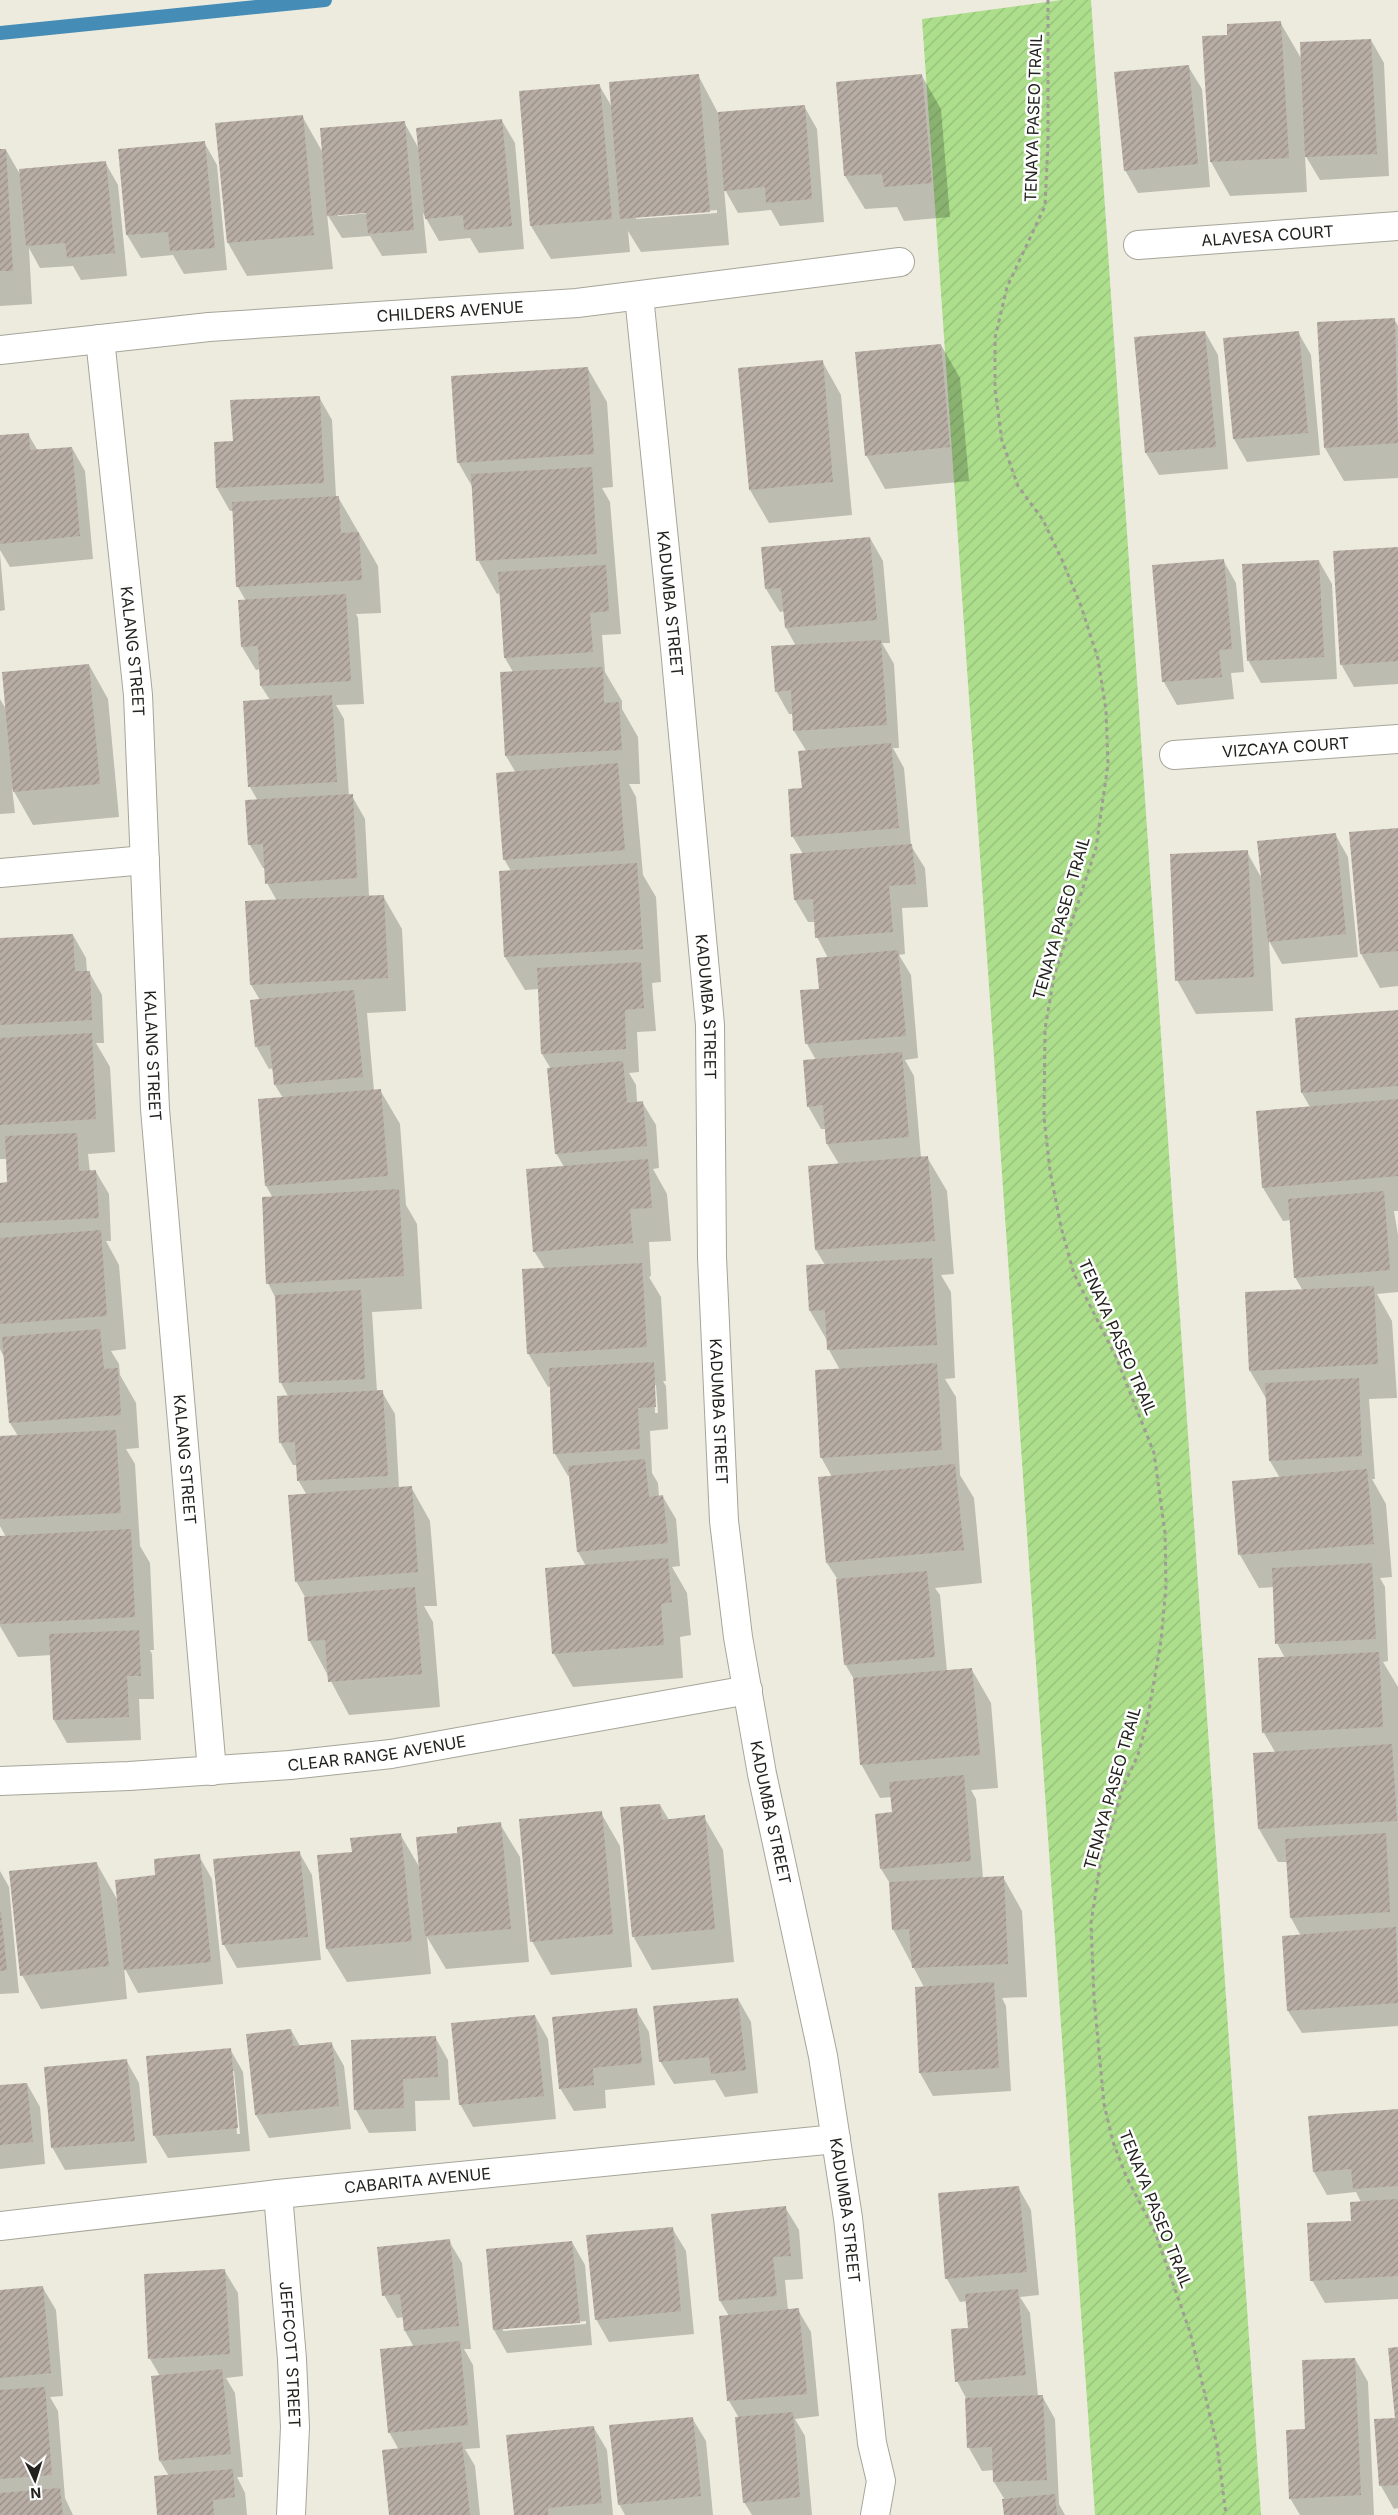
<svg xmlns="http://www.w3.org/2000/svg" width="1398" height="2515" font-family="Inter,sans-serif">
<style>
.garden{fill:url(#garden-furrows)}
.shadow{fill:#0003;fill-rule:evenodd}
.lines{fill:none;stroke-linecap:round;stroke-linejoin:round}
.stream{stroke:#458cb6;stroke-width:14}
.building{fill:url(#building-hatch)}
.minor-casing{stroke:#a6a599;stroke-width:30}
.path{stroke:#9e9c93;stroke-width:3;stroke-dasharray:4 4;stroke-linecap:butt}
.minor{stroke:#fff;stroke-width:28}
.labels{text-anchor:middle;stroke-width:5;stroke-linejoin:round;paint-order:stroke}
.street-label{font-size:16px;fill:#23221e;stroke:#fff}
</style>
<defs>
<pattern id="garden-furrows" width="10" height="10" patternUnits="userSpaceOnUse" patternTransform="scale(1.25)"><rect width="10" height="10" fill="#acde8c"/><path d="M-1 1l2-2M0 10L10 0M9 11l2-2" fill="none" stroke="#94be78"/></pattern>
<pattern id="building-hatch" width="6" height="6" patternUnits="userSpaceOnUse" patternTransform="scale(1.25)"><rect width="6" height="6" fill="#b8aea5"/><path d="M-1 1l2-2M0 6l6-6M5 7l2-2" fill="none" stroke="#958d86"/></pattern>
</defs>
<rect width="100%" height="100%" fill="#edebde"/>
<path class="garden" d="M1061 0H1091L1261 2515H1095L922 19Z"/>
<g class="shadow">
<path d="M1280 22 1302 60 1371 40 1384 63 1389 176 1320 180 1305 155 1307 192 1230 196 1211 162 1203 37 1229 36Z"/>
<path d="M1188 66 1202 89 1210 187 1138 193 1125 170Z"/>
<path d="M698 75 718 113 804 106 817 129 824 222 780 226 771 210 738 213 724 188 729 245 641 252 628 231 630 252 551 259 531 226 520 92 599 85 612 107ZM717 210V213L636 219V217Z"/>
<path d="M922 76 941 109 950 217 904 221 897 207 865 209 845 176Z"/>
<path d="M302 116 323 153 404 122 419 149 502 121 515 143 524 249 479 253 470 238 439 241 423 213 427 253 382 256 370 236 342 238 327 214 333 269 247 276 228 243ZM372 211V213L338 216V214Z"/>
<path d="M204 142 217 165 227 270 184 274 173 255 141 258 127 235 119 150Z"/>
<path d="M0 150H6L21 176 105 162 118 185 127 276 81 280 73 266 40 268 29 248 32 304 0 306Z"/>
<path d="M1394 319 1398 326V478L1344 481 1325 448Z"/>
<path d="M1205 332 1218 355 1228 469 1159 475 1146 453Z"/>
<path d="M1298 332 1311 355 1320 455 1247 462 1234 439 1225 339Z"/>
<path d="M941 345 960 378 969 481 885 489 866 455Z"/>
<path d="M822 361 841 395 852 515 769 523 750 490 739 369Z"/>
<path d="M588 369 607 402 613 487 602 488 610 502 621 634 602 635 605 672 622 701V709L638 737 640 784H629L636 797 643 875 656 897 661 982 652 983 656 1031 637 1032 639 1072 629 1073 636 1085 637 1103 642 1102 656 1125 659 1168 653 1169 667 1194 671 1241 649 1242 651 1276 649 1277 661 1297 666 1381H663L666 1386 668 1429 650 1431 652 1473 658 1483 659 1497H663L676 1519 680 1566 672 1567 687 1593 691 1635 680 1637 683 1678 573 1687 554 1654 586 1566 578 1552 570 1476H568L555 1454 551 1386 548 1387 528 1353 545 1269 534 1251 564 1167 556 1153 551 1069 542 1054 539 989 525 990 505 957 511 871 504 859 516 773 506 756 501 673 513 672 505 658 501 593 497 594 478 560 473 488 458 462ZM654 1385H656L658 1413H655Z"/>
<path d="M319 397 332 420 336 497H338L378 566 381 613 356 614 358 618 364 704 336 705 344 719 349 796H352L365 819 369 896H383L402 929 406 1011 367 1013 374 1091 380 1090 400 1124 406 1205 417 1224 422 1309 372 1312 377 1392H382L395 1414 399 1488 411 1487 430 1521 437 1606H424L433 1622 440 1707 349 1715 309 1640 305 1597 296 1581 307 1495 298 1480 297 1465H293L280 1442 288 1396 281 1383 276 1299 268 1283 273 1198 266 1186 283 1098 275 1085 274 1068 269 1069 256 1046 260 1000 251 985 246 902 277 901 267 883 266 868H263L250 845 247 802 258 801 250 787 270 700 261 686 260 669 256 670 242 647 240 601H246L238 587 233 511H230L217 488 215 443 234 442Z"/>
<path d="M28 434 38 451 72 448 85 471 93 559 10 567 0 550V436Z"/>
<path d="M870 538 883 561 890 643H882L894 664 899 748H893L904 768 911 846 925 868 928 907 902 908 905 954 899 955 911 975 918 1058 905 1060 914 1076 921 1158 927 1157 947 1191 954 1274 941 1275 951 1292 955 1378 945 1379 956 1397 960 1475 974 1498 982 1583 935 1588 940 1595 947 1672 972 1670 991 1703 998 1788 971 1790 976 1799 983 1878 1003 1877 1022 1911 1027 1997 1002 1998 1006 2006 1011 2091 933 2096 920 2073 924 1987 893 1929 891 1885 881 1869 894 1813 892 1797 880 1798 861 1764 855 1681 845 1664 838 1580 827 1563 832 1477 821 1457 840 1370 829 1350 828 1342 810 1311 825 1265 816 1250 809 1167 839 1164 827 1144 826 1129H821L808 1106 816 1060 807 1044 802 991 820 990 828 958 817 937 816 922H808L795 900 803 854 793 837 803 789 807 752 794 731 793 714H789L776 691 796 646 786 628 784 611 780 612 766 589Z"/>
<path d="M1398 548V684L1354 687 1341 664Z"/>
<path d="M0 554 5 610 0 611Z"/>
<path d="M1223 560 1236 583 1244 672 1231 673 1234 699 1177 705 1164 682 1153 566Z"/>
<path d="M1319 561 1332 584 1337 679 1261 683 1248 660Z"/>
<path d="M89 665 108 699 119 817 33 825 12 788 15 813 0 814V699L7 711Z"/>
<path d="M1398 829V986L1380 988 1361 954 1351 833Z"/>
<path d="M1335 834 1348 857 1358 957 1282 964 1269 941 1273 1011 1196 1014 1177 980 1247 852 1262 879Z"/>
<path d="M73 935 86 958 87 972H89L102 995 104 1043H96L110 1067 115 1152 88 1154 90 1172H96L109 1194 111 1241H106L119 1265 126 1349 111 1351 119 1364 120 1375 136 1403 139 1448 126 1449 135 1464 140 1546 150 1563 154 1650H150L152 1654 154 1699H139L141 1740 67 1743 54 1720 52 1655 18 1657 0 1626V1537H6L0 1526V1437L18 1436 10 1423 4 1357 0 1349V1184H8L7 1159H0V939Z"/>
<path d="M1398 1012V1211H1394L1398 1235V1292L1377 1294 1392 1321 1397 1398 1369 1399 1375 1479H1372L1386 1504 1392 1577 1380 1578 1385 1587 1388 1661 1383 1662 1398 1687V2026L1302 2033 1288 2011 1301 1936 1291 1918 1288 1862H1278L1259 1829 1254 1754 1275 1752 1264 1733 1260 1659 1285 1658 1277 1643 1274 1587 1259 1588 1240 1555 1280 1478 1270 1461 1267 1400 1250 1371 1303 1291 1295 1277 1291 1220 1283 1221 1263 1188 1310 1107 1302 1093 1296 1019Z"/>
<path d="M660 1805 669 1820 704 1817 723 1850 734 1962 652 1970 633 1936Z"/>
<path d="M601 1813 620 1846 632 1967 551 1975 532 1941Z"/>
<path d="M500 1824 520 1857 529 1962 446 1969 427 1937 431 1974 347 1982 327 1949 318 1856 353 1853 400 1834 420 1868 458 1835Z"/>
<path d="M299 1852 312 1875 321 1960 237 1968 224 1945 215 1861Z"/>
<path d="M199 1856 212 1879 223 1984 138 1993 124 1967 127 1999 41 2009 22 1975 97 1864 118 1901 157 1876Z"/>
<path d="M0 1871 9 1887 19 1993 0 1994Z"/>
<path d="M738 1999 751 2022 758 2093 725 2097 715 2080 674 2084 660 2061Z"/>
<path d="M636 2010 649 2032 655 2085 605 2090 606 2108 574 2111 560 2088Z"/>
<path d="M535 2016 548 2039 556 2119 473 2127 460 2104Z"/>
<path d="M291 2030 300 2046 331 2043 344 2066 351 2129 269 2138 256 2115Z"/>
<path d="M435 2037 448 2060 450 2100 415 2101 416 2131 369 2133 356 2110 352 2041Z"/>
<path d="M230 2049 243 2072 250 2151 168 2158 154 2135ZM232 2071H234L240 2134H237Z"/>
<path d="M126 2060 139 2083 147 2163 65 2170 52 2147Z"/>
<path d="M27 2084 40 2107 45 2164 0 2169V2087Z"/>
<path d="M1398 2110V2299L1325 2303 1312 2280 1352 2222 1361 2202 1356 2192 1327 2195 1314 2172Z"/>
<path d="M1018 2187 1031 2210 1039 2295 1020 2297 1030 2313 1038 2396H1042L1055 2419 1059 2504 1065 2515H1005V2500L994 2482V2470L982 2471 969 2448 966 2398 957 2381 969 2329 967 2301 960 2302 947 2279 939 2194Z"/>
<path d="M785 2207 799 2230 803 2279 785 2280 788 2311 798 2310 811 2332 819 2416 795 2419 805 2436 812 2515H752L744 2502 739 2418 729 2401 720 2317 729 2316 720 2301Z"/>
<path d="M672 2228 686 2251 694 2334 609 2342 596 2319Z"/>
<path d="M449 2241 462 2263 471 2349H464L473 2365 480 2448 465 2449 475 2466 480 2515H390L399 2450 389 2432 414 2347 405 2331 404 2317 397 2318 384 2295Z"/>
<path d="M572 2242 585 2265 592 2345 507 2353 494 2330 487 2250ZM586 2321V2324L503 2331V2328Z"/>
<path d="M224 2270 238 2293 243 2376 226 2378 235 2393 243 2477H237L245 2493 247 2515H159L169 2476 160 2461V2376L150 2359Z"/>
<path d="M43 2288 56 2310 63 2396 50 2397 58 2411 65 2498 73 2515H0V2291Z"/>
<path d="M1398 2348V2508L1394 2509 1381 2486 1396 2419Z"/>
<path d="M1355 2359 1368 2382 1374 2515H1300L1290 2498 1306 2430Z"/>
<path d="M692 2418 706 2441 713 2515H625L619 2504Z"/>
<path d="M594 2428 607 2450 613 2515H515Z"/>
</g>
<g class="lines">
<path class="stream" d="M0 33 325 0"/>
</g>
<g class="building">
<path d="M1281 21 1289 158 1210 162 1202 36 1227 35V24Z"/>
<path d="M1371 39 1377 154 1305 157 1300 42Z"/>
<path d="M1189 65 1198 164 1124 171 1114 72Z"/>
<path d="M699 74 710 212 620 219 609 82Z"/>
<path d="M922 74 932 183 884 187 882 174 844 176 836 82Z"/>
<path d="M600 84 612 219 530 226 519 91Z"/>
<path d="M805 105 812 199 766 203 765 187 724 191 718 112Z"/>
<path d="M303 115 314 235 227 243 215 123Z"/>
<path d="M502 119 512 226 464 230 463 215 425 219 416 128Z"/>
<path d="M405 121 414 230 368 234 366 213 327 216 320 128Z"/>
<path d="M205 141 215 248 170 251 168 232 126 235 118 149Z"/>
<path d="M0 149H6L13 271H0Z"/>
<path d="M106 161 115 253 67 258 65 243 26 246 19 169Z"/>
<path d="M1395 318 1398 443 1324 448 1317 322Z"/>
<path d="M1205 331 1216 447 1145 453 1134 337Z"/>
<path d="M1299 331 1308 433 1233 439 1223 338Z"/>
<path d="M941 344 950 447 865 456 855 352Z"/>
<path d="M823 360 833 482 749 490 738 368Z"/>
<path d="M588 367 594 454 457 463 451 376Z"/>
<path d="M320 396 324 483 216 488 214 442 233 441 230 400Z"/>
<path d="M29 433 30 450 72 447 80 536 0 544V435Z"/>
<path d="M592 467 597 554 476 561 471 474Z"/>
<path d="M339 496 341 533 359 532 362 580 236 587 232 502Z"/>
<path d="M870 537 877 620 785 628 781 588 765 589 761 547Z"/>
<path d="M1398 547V661L1340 665 1333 551Z"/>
<path d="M1224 559 1232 649 1219 650 1222 677 1162 682 1152 565Z"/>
<path d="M1319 560 1324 657 1247 661 1242 564Z"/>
<path d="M606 565 609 611 590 613 593 652 504 658 498 572Z"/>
<path d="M346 594 351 681 260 686 258 646 241 647 238 600Z"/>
<path d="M881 640 887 725 793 731 791 690 775 692 771 646Z"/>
<path d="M89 664 100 784 13 792 2 672Z"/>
<path d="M603 667 604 703 619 702 622 750 505 756 500 672Z"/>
<path d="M332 695 337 782 248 787 243 701Z"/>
<path d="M891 743 899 828 791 837 788 789 802 788 798 751Z"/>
<path d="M618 763 625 850 503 860 496 773Z"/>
<path d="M353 794 357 878 265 884 263 844 248 845 245 800Z"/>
<path d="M1398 828V951L1360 954 1349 832Z"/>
<path d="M1336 833 1346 934 1268 942 1257 841Z"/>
<path d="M912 844 916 884 889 886 893 932 815 938 813 899 794 900 790 854Z"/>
<path d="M1248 850 1254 977 1175 981 1170 854Z"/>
<path d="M637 863 643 949 504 957 499 871Z"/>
<path d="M384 895 388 978 250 985 245 901Z"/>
<path d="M73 934 75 971H90L92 1020 0 1025V938Z"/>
<path d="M898 950 906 1036 805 1044 800 990 819 989 816 958Z"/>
<path d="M641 962 644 1008 625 1010 626 1049 541 1054 537 968Z"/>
<path d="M354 990 363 1077 274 1085 270 1045 255 1047 250 1000Z"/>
<path d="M1398 1010V1086L1301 1093 1295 1018Z"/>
<path d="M92 1033 96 1119 0 1125V1038Z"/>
<path d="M902 1052 909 1137 826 1144 823 1105 807 1107 803 1060Z"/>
<path d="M623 1061 627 1103 643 1101 647 1146 555 1154 547 1068Z"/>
<path d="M381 1089 388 1176 265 1186 258 1099Z"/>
<path d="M1398 1099V1176L1262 1188 1256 1111Z"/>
<path d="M77 1133 79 1171 96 1170 99 1218 0 1223V1183L7 1182 5 1136Z"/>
<path d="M928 1156 935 1241 815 1250 808 1166Z"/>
<path d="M648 1159 652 1208 630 1209 633 1243 533 1252 526 1169Z"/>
<path d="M399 1189 404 1276 266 1284 262 1197Z"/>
<path d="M1384 1191 1390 1270 1294 1278 1288 1199Z"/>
<path d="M101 1230 107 1316 0 1324V1238Z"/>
<path d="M932 1258 937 1345 827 1350 825 1310 809 1311 806 1265Z"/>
<path d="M642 1263 647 1347 527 1354 522 1269Z"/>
<path d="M1374 1286 1378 1364 1249 1371 1245 1292Z"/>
<path d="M361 1290 365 1379 279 1383 275 1295Z"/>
<path d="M100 1329 104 1369 118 1368 121 1415 9 1423 2 1337Z"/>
<path d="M654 1362 656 1407 638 1408 640 1449 553 1454 549 1368Z"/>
<path d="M937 1363 942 1450 820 1458 815 1370Z"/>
<path d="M1359 1378 1362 1456 1269 1461 1265 1383Z"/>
<path d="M383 1390 388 1476 297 1481 295 1442 279 1443 277 1396Z"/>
<path d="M116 1430 121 1513 0 1519V1436Z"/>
<path d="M645 1459 649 1497 663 1495 668 1543 577 1552 568 1466Z"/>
<path d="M955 1464 964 1550 826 1563 818 1477Z"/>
<path d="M1367 1469 1374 1544 1238 1555 1232 1481Z"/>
<path d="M412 1486 418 1572 295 1582 288 1495Z"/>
<path d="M131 1529 135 1617 0 1624V1536Z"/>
<path d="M668 1558 672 1602 661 1604 664 1645 552 1654 545 1568Z"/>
<path d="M1372 1563 1376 1639 1275 1644 1272 1568Z"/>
<path d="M927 1571 935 1657 844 1665 836 1579Z"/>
<path d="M415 1587 422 1674 328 1682 325 1640 308 1641 304 1597Z"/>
<path d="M139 1630 141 1676H127L129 1717 53 1720 49 1634Z"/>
<path d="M1379 1652 1383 1727 1262 1733 1258 1658Z"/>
<path d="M972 1668 980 1755 860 1765 853 1678Z"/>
<path d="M1392 1744 1397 1821 1258 1829 1253 1753Z"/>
<path d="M964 1775 971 1861 880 1869 875 1814 892 1812 889 1782Z"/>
<path d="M660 1804 662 1820 705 1815 715 1929 632 1937 620 1807Z"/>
<path d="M602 1811 613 1934 530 1942 519 1819Z"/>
<path d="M501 1822 511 1929 425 1936 416 1837 457 1833V1827Z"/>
<path d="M401 1833 412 1941 326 1949 317 1855 352 1852 350 1838Z"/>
<path d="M1386 1833 1390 1912 1290 1918 1285 1839Z"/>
<path d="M300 1851 308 1937 222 1945 213 1859Z"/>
<path d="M200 1854 211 1962 124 1970 115 1880 155 1875 154 1859Z"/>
<path d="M97 1862 109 1966 20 1976 9 1871Z"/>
<path d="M1004 1876 1008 1964 912 1968 909 1929 892 1930 889 1882Z"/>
<path d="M1 1912 7 1970 0 1971V1913Z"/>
<path d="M1396 1927 1398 2003 1287 2011 1282 1936Z"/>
<path d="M994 1982 999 2068 919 2073 915 1987Z"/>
<path d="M738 1998 746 2070 711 2074 709 2057 659 2062 653 2006Z"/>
<path d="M637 2008 642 2063 593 2068 594 2085 559 2089 552 2017Z"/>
<path d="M535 2015 544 2096 459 2105 451 2023Z"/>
<path d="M291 2029 293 2046 332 2042 339 2106 255 2115 246 2034Z"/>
<path d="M436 2036 438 2077 403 2079 404 2108 354 2110 351 2040Z"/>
<path d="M231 2048 238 2128 153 2136 146 2056Z"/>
<path d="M127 2059 135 2141 51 2148 44 2067Z"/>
<path d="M27 2083 33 2142 0 2145V2085Z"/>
<path d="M1398 2109V2186L1353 2189 1351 2169 1313 2172 1308 2116Z"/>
<path d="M1019 2186 1027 2272 945 2279 938 2193Z"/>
<path d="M1398 2199V2276L1310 2281 1307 2223 1351 2221 1350 2202Z"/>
<path d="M786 2206 791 2256 773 2257 777 2296 719 2301 711 2214Z"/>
<path d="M673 2227 681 2311 595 2320 586 2235Z"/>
<path d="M450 2239 459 2326 404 2331 400 2294 382 2296 377 2247Z"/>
<path d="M572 2241 580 2323 493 2330 486 2249Z"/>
<path d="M225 2269 230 2354 148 2359 144 2274Z"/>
<path d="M43 2286 51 2373 0 2378V2290Z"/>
<path d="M1018 2289 1026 2375 955 2382 951 2329 968 2328 965 2294Z"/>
<path d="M799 2308 807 2394 727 2401 719 2316Z"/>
<path d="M460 2341 468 2425 388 2433 380 2349Z"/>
<path d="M1398 2347V2485L1379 2486 1374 2419 1395 2418 1388 2348Z"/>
<path d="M1355 2358 1361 2495 1289 2499 1286 2430 1305 2429 1302 2360Z"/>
<path d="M222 2369 231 2454 159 2461 151 2376Z"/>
<path d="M45 2387 52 2475 0 2479V2390Z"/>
<path d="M1043 2395 1047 2480 993 2482 992 2447 967 2448 965 2398Z"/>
<path d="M793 2412 800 2497 743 2503 735 2417Z"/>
<path d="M693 2417 701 2496 618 2505 609 2425Z"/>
<path d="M594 2426 602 2503 548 2508V2515H514L506 2435Z"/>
<path d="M462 2442 470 2515H389L382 2450Z"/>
<path d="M233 2469 235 2497 213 2500 214 2515H157L154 2476Z"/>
<path d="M60 2488 63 2515H0V2493Z"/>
<path d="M1055 2494 1057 2515H1004L1002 2499Z"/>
</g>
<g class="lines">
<defs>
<g id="minor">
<path id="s1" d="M1138 245 1398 226"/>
<path id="s2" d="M639 296 675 648 710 1025 712 1257 724 1521 738 1637 762 1774 823 2056 848 2218 872 2443 881 2481 875 2515"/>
<path id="s3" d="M100 339 138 695 155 1109 212 1771"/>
<path id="s4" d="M0 350 209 327 577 303 900 262"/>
<path id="s5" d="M1174 755 1398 739"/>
<path d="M0 873 145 860"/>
<path id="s6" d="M0 1781 129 1776 290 1765 391 1754 748 1690"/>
<path id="s7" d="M278 2194 292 2359 295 2427 291 2515"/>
<path id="s8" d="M0 2226 278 2194 836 2139"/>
</g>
</defs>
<use href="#minor" class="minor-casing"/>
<path class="path" d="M1048 0V142L1045 206 1007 287 995 338V389L1002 441 1018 486 1043 520 1062 560 1081 606 1098 659 1106 710 1108 764 1096 848 1054 976 1045 1029 1044 1117 1050 1171 1061 1227 1074 1274 1116 1357 1154 1453 1165 1533 1166 1586 1161 1641 1147 1722 1138 1755 1123 1787 1101 1859 1091 1923 1094 1998 1104 2104 1113 2142 1126 2176 1155 2232 1190 2332 1217 2445 1226 2515"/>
<use href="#minor" class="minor"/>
</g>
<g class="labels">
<g class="street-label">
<text transform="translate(1033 118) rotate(-88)" y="6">TENAYA PASEO TRAIL</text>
<text dy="6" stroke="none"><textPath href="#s1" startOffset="130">ALAVESA COURT</textPath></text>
<text dy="6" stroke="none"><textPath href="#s4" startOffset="452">CHILDERS AVENUE</textPath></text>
<text dy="6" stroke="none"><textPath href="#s2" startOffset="309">KADUMBA STREET</textPath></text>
<text dy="6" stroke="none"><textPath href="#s3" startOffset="314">KALANG STREET</textPath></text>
<text dy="6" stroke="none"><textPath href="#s5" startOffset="112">VIZCAYA COURT</textPath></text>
<text transform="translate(1061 918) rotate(-74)" y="6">TENAYA PASEO TRAIL</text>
<text dy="6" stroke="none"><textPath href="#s2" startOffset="714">KADUMBA STREET</textPath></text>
<text dy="6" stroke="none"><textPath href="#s3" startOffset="719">KALANG STREET</textPath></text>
<text transform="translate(1118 1337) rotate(66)" y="6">TENAYA PASEO TRAIL</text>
<text dy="6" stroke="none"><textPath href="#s2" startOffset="1119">KADUMBA STREET</textPath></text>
<text dy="6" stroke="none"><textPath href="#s3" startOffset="1124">KALANG STREET</textPath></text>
<text dy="6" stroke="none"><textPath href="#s6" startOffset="378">CLEAR RANGE AVENUE</textPath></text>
<text transform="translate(1112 1788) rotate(-74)" y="6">TENAYA PASEO TRAIL</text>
<text dy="6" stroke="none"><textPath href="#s2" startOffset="1524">KADUMBA STREET</textPath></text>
<text dy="6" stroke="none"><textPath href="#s8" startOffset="420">CABARITA AVENUE</textPath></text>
<text transform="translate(1156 2209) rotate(68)" y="6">TENAYA PASEO TRAIL</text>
<text dy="6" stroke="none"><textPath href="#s2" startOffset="1929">KADUMBA STREET</textPath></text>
<text dy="6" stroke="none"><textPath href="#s7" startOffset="161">JEFFCOTT STREET</textPath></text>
</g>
</g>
<g transform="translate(35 2480) rotate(176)" stroke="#ffffff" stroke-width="4" paint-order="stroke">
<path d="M0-4L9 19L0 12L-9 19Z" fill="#23221e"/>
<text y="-8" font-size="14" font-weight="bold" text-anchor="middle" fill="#23221e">N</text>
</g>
</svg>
